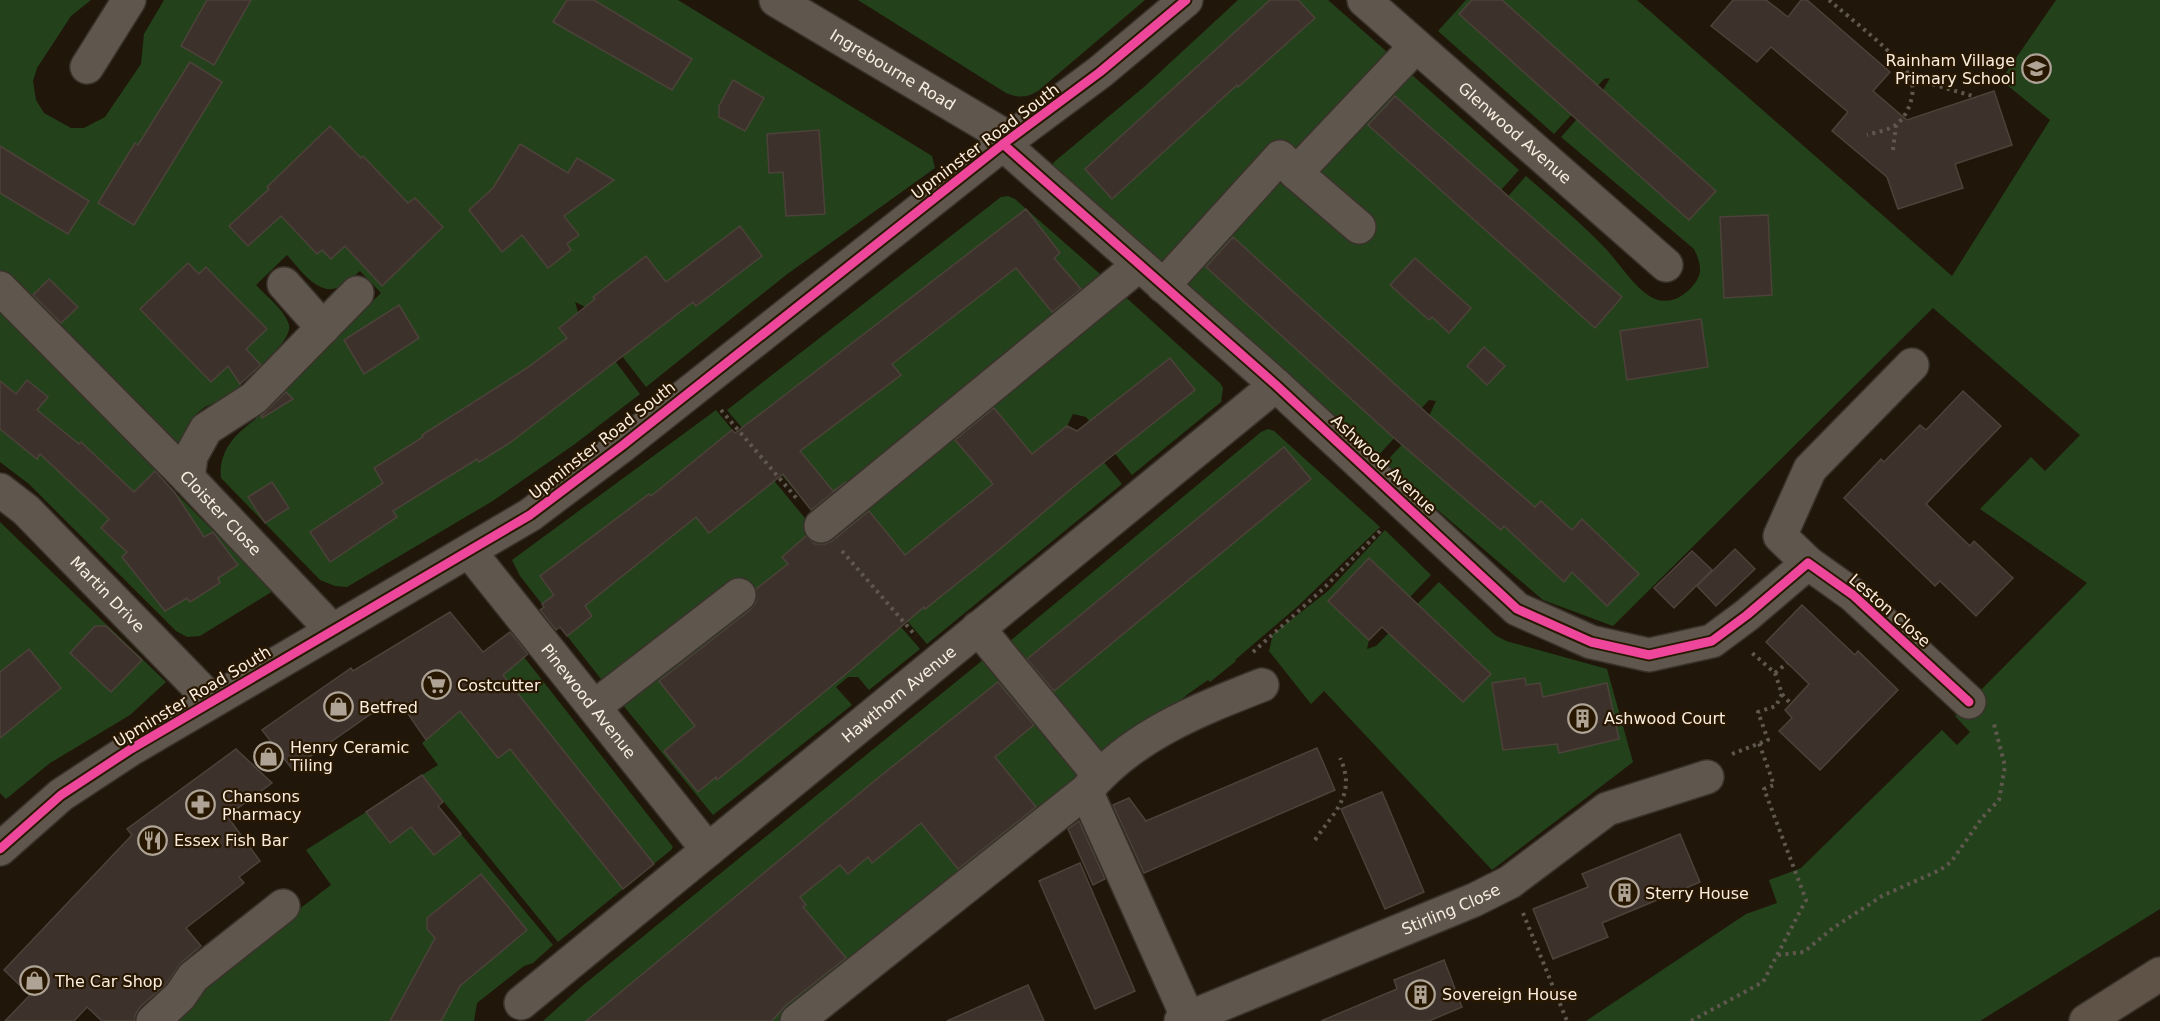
<svg xmlns="http://www.w3.org/2000/svg" width="2160" height="1021" font-family="'DejaVu Sans',sans-serif">
<style>
.green{fill:#23421b}
.building{fill:#3c322b;stroke:#4c423a;stroke-width:1.5}
.lines{fill:none;stroke-linecap:round;stroke-linejoin:round}
.minor-casing{stroke:#39322b;stroke-width:36}
.major-casing{stroke:#39322b;stroke-width:36}
.path{stroke:#60584f;stroke-width:4;stroke-dasharray:3 4.5;stroke-linecap:butt}
.minor{stroke:#5f574d;stroke-width:33}
.major{stroke:#5f5247;stroke-width:33}
.cycleway-casing{stroke:#291801;stroke-width:13}
.cycleway{stroke:#ed469a;stroke-width:9}
.labels{text-anchor:middle;stroke-width:4.5;stroke-linejoin:round;paint-order:stroke}
.poi-label{font-size:16px;fill:#faeee0;stroke:#291801;text-anchor:start}
.street-label{font-size:16px;fill:#faeee0;stroke:#291801}
</style>
<rect width="100%" height="100%" fill="#20170a"/>
<g class="green">
<path d="M0 0H91L71 16 37 68 33 81 36 100 44 113 71 128H84L105 117 141 64 144 34 164 0H678L932 156 935 168 786 275 646 387 622 356 596 312 575 302 578 312 640 394 575 444 491 502 347 587 335 586 320 580 221 478C218 451 236 433 256 419L253 413 270 400 381 293 360 271C353 277 346 285 337 288 317 295 299 268 287 255L256 285C266 296 285 310 289 325 293 341 252 373 240 384L245 389 205 407 196 414 173 452 0 270Z"/>
<path d="M858 0H1145L1038 91C1026 98 1019 98 1006 93Z"/>
<path d="M1238 0H1328L1395 59 1166 271 1052 167 1054 162 1144 87Z"/>
<path d="M1466 0H1637L1952 276 2050 120 2001 80 2056 0H2160V909L1980 1021H1586L1746 914 1777 903 1769 880 1801 868 1942 730 1957 745 1970 732 1955 716 2087 583 1980 509 2031 457 2045 471 2080 435 1933 308 1613 626 1543 600 1384 464 1430 414 1436 401 1429 400 1376 458 1179 281 1282 166 1306 176 1402 66 1519 170 1475 219 1481 227 1526 176C1552 199 1578 220 1602 245 1618 260 1637 294 1658 300 1674 304 1689 293 1697 280 1703 270 1699 259 1694 249L1561 137 1603 90 1610 78 1604 79 1554 134 1438 31Z"/>
<path d="M1008 196 1015 199 1108 281 817 517 727 410 1001 197Z"/>
<path d="M1119 291 1220 383 1223 388 1221 402 1132 475 1086 417 1073 414 1067 426 1079 432 1122 484 927 644 829 530Z"/>
<path d="M0 302 162 463 155 472 273 591 200 636 187 637 176 631 29 484 0 462Z"/>
<path d="M716 410 818 534 820 533 920 649 869 690 858 677H848L836 687 852 705 713 815 618 699 754 591 748 581 608 688 520 576 512 560Z"/>
<path d="M1268 429 1274 431 1380 527 1298 606 1235 660 1236 661 1210 682 1208 680 1188 694 1109 761 1004 646 1261 432Z"/>
<path d="M0 522 166 682 130 715 50 763 6 799 0 793Z"/>
<path d="M1385 530 1431 575 1369 640 1367 649 1376 646 1439 582 1495 635 1506 641 1607 669 1633 762 1492 870 1324 691 1311 704 1269 651 1273 634 1328 591Z"/>
<path d="M989 655 1089 779 786 1021H543L581 987Z"/>
<path d="M524 657 673 847 671 850 558 942 422 775 438 765 422 743Z"/>
<path d="M366 812 389 843 411 827 434 855 461 834 553 945 533 963 524 966 477 1003 474 1021H162L224 966 331 885 306 850Z"/>
</g>
<g class="building">
<path d="M207 0H251L214 65 181 46Z"/>
<path d="M567 0H594L692 59 672 90 553 22Z"/>
<path d="M1270 0H1298L1315 18 1238 87 1237 85 1112 199 1085 169Z"/>
<path d="M1472 0H1502L1716 191 1689 220 1459 14Z"/>
<path d="M1733 0H1766L1788 17 1801 0H1807L1890 72 1873 91 1907 120 1994 91 2012 145 1955 164 1963 188 1898 209 1887 177 1832 131 1848 112 1771 47 1757 62 1711 26Z"/>
<path d="M190 62 222 82 134 225 98 203 135 143 138 145Z"/>
<path d="M733 80 764 98 745 131 719 117V106Z"/>
<path d="M1395 96 1622 297 1595 328 1368 125Z"/>
<path d="M330 126 361 158 363 156 408 203 415 198 443 227 382 286 345 246 331 259 322 250 317 254 281 216 248 246 229 226 269 189 267 187Z"/>
<path d="M819 130 825 214 786 216 783 172 769 173 767 134Z"/>
<path d="M520 144 568 173 577 158 614 180 564 216 579 235 567 244 571 250 548 268 522 235 502 252 469 210 493 188Z"/>
<path d="M0 146 89 201 68 234 0 193Z"/>
<path d="M1026 209 1060 253 1054 258 1081 289 1052 312 1016 268 892 364 901 375 800 451 833 491 846 482 811 510 783 474 709 533 696 517 585 606 592 616 567 636 560 627 556 630 540 610 544 607 542 604 554 595 540 576 649 494 651 496 732 430 735 433 768 408Z"/>
<path d="M1768 215 1772 295 1724 298 1720 217Z"/>
<path d="M740 226 762 256 696 306 693 302 511 442 479 462 477 459 393 511 397 517 330 562 310 532 383 483 374 468 423 437 422 435 527 368 567 338 559 328 595 299 593 297 646 256 666 282Z"/>
<path d="M1233 237 1429 415 1535 507 1541 501 1572 530 1582 519 1639 574 1607 606 1572 572 1564 582 1504 526 1501 530 1394 438 1206 267Z"/>
<path d="M1415 258 1471 308 1449 333 1432 317 1429 320 1390 285Z"/>
<path d="M188 263 199 274 206 267 267 329 246 349 261 365 240 384 228 366 211 382 140 309Z"/>
<path d="M49 279 78 307 61 323 33 295Z"/>
<path d="M399 305 419 338 364 374 344 340Z"/>
<path d="M1701 319 1708 367 1627 380 1620 331Z"/>
<path d="M1484 347 1505 366 1487 385 1467 366Z"/>
<path d="M1170 358 1195 390 1084 478 994 554 925 609 924 607 846 674 717 780 716 777 698 792 664 751 695 726 659 681 750 610 756 602V589L788 564 782 557 806 536 815 544H825L832 541 869 511 905 555 993 484 955 440 994 408 1032 454 1067 426 1077 431Z"/>
<path d="M27 380 48 397 37 410 79 444 81 442 134 492 155 471 175 493 204 537 213 532 238 565 218 578 220 583 190 602 187 598 165 611 122 557 127 552 101 528 109 519 40 454 37 459 0 429V381L16 394Z"/>
<path d="M1963 391 2001 426 1926 504 1970 546 1974 541 2013 578 1976 616 1940 581 1935 586 1844 498 1881 459 1884 462 1920 425 1926 430Z"/>
<path d="M286 392 293 399 262 418 261 416Z"/>
<path d="M1284 447 1311 479 1054 691 1027 659Z"/>
<path d="M272 482 289 508 265 523 248 497Z"/>
<path d="M1735 549 1755 569 1716 606 1697 586Z"/>
<path d="M1692 551 1712 570 1674 608 1654 588Z"/>
<path d="M1369 558 1491 674 1463 702 1382 627 1369 640 1328 601Z"/>
<path d="M1802 605 1855 655 1858 651 1898 690 1820 770 1779 731 1792 718 1785 710 1809 684 1766 642Z"/>
<path d="M450 612 483 652 510 632 528 654 503 675 654 864 623 889 510 749 498 758 460 711 426 740 402 705 397 708 391 700 292 769 262 730 351 668 353 671Z"/>
<path d="M95 626H106L142 660 111 692 70 653Z"/>
<path d="M29 649 61 688 0 738V672Z"/>
<path d="M1525 678 1526 685 1540 683 1543 697 1607 683 1619 739 1559 753 1557 744 1503 750 1492 683Z"/>
<path d="M998 682 1034 725 995 757 1036 807 958 869 921 823 872 863 868 857 848 874 840 865 800 897 806 905 803 907 846 958 785 1006 772 1021H586L878 778Z"/>
<path d="M1317 748 1335 790 1144 873 1113 805 1129 798 1146 821Z"/>
<path d="M236 749 272 783 227 816 260 861 239 877 244 883 186 928 201 946 181 963 166 984 140 1007 135 1015V1021H102L87 1007 74 1021H5L30 995 4 970 132 835 127 829Z"/>
<path d="M422 775 443 802 438 806 461 834 434 855 411 827 390 843 366 812Z"/>
<path d="M1382 792 1424 892 1385 909 1341 809Z"/>
<path d="M1079 821 1105 879 1093 885 1068 829Z"/>
<path d="M1680 834 1700 882 1602 923 1608 937 1553 959 1533 909 1588 887 1582 874Z"/>
<path d="M1080 863 1135 991 1095 1009 1039 881Z"/>
<path d="M481 874 527 930 460 986 441 1021H390L435 938 427 929V918Z"/>
<path d="M1444 960 1462 1007 1429 1021H1321L1397 989 1394 980Z"/>
<path d="M1028 985 1044 1021H947Z"/>
</g>
<g class="lines">
<defs>
<g id="minor">
<path id="s1" d="M776 0 1010 139"/>
<path id="s2" d="M1364 0 1666 265"/>
<path d="M87 67 129 0"/>
<path d="M1003 144 1276 385 1517 609 1591 642 1649 655 1712 641 1747 615 1808 563 1853 595 1969 702"/>
<path d="M1296 173 1359 227"/>
<path d="M284 284 323 328"/>
<path d="M1163 286 1280 157 1296 173 1416 46"/>
<path id="s3" d="M0 288 188 478 332 630"/>
<path d="M188 478 191 456 206 429 254 398 357 293"/>
<path id="s4" d="M0 490 26 510 212 701"/>
<path d="M821 526 1139 265"/>
<path id="s5" d="M469 551 708 850"/>
<path d="M1808 563 1780 536 1810 469 1912 365"/>
<path d="M978 628 1099 775"/>
<path d="M594 707 739 595"/>
<path d="M1086 791 1188 1018"/>
<path d="M0 849 61 795 131 749 530 515 623 445 1003 144 1100 72 1186 0"/>
<path id="s6" d="M521 1003 1276 385"/>
<path d="M153 1021 180 996 193 977 283 906"/>
<path d="M797 1021 1086 791C1131 736 1198 710 1262 685"/>
<path id="s7" d="M1181 1021 1474 900 1510 882 1607 809 1707 777"/>
</g>
<path id="major" d="M2086 1021 2160 974"/>
</defs>
<use href="#minor" class="minor-casing"/>
<use href="#major" class="major-casing"/>
<g class="path">
<path d="M1829 0C1847 16 1902 58 1910 77 1917 91 1909 114 1897 124 1890 130 1876 132 1867 135"/>
<path d="M1911 78 1976 97"/>
<path d="M1893 150 1896 125"/>
<path d="M721 410 798 500"/>
<path d="M842 551 916 636"/>
<path d="M1253 652 1323 589 1382 529"/>
<path d="M1775 673 1787 663"/>
<path d="M1782 694 1791 704"/>
<path d="M1732 754 1768 740 1758 712 1776 706 1782 694 1775 673 1751 652"/>
<path d="M1315 840C1334 812 1357 794 1340 758"/>
<path d="M1523 913 1567 1021"/>
<path d="M1778 955 1804 952 1833 928 1882 896 1940 870 1951 862 1982 818 1999 800 2005 766 1994 724"/>
<path d="M1691 1021 1763 982 1806 900 1764 789 1774 785 1759 743"/>
</g>
<use href="#minor" class="minor"/>
<use href="#major" class="major"/>
<defs>
<g id="cycleway">
<path d="M1003 144 1276 385 1517 609 1591 642 1649 655 1712 641 1747 615 1808 563 1853 595 1969 702"/>
<path d="M0 849 61 795 131 749 530 515 623 445 1003 144 1100 72 1186 0"/>
</g>
</defs>
<use href="#cycleway" class="cycleway-casing"/>
<use href="#cycleway" class="cycleway"/>
</g>
<defs>
<symbol id="school-ring" viewBox="-11 -11 22 22"><circle r="9.5" fill="#291801" stroke="#aea395" stroke-width="1.5"/><path d="M0-5L7-2L0 1L-7-2ZM-4 1L0 2.5L4 1V4Q0 6-4 4Z" fill="#aea395"/></symbol>
<symbol id="supermarket-ring" viewBox="-11 -11 22 22"><circle r="9.5" fill="#291801" stroke="#aea395" stroke-width="1.5"/><path d="M-6-5.5h2.5l.6 2H6L4.5 2H-2.5L-4.4-4H-6ZM-1.5 3.2a1.3 1.3 0 1 0 .1 0ZM3 3.2a1.3 1.3 0 1 0 .1 0Z" fill="#aea395"/></symbol>
<symbol id="shop-ring" viewBox="-11 -11 22 22"><circle r="9.5" fill="#291801" stroke="#aea395" stroke-width="1.5"/><path d="M-5-2.5h2.3a2.7 3.5 0 0 1 5.4 0H5L5.5 6h-11ZM-1.5-2.5h3a1.5 2.3 0 0 0-3 0Z" fill="#aea395"/></symbol>
<symbol id="building-ring" viewBox="-11 -11 22 22"><circle r="9.5" fill="#291801" stroke="#aea395" stroke-width="1.5"/><path d="M-4-6H4V6H1V3H-1V6H-4ZM-2.5-4.3h1.7v1.8h-1.7ZM.8-4.3h1.7v1.8H.8ZM-2.5-1h1.7V.8h-1.7ZM.8-1h1.7V.8H.8Z" fill="#aea395"/></symbol>
<symbol id="pharmacy-ring" viewBox="-11 -11 22 22"><circle r="9.5" fill="#291801" stroke="#aea395" stroke-width="1.5"/><path d="M-2-6h4v4h4v4h-4v4h-4v-4h-4v-4h4Z" fill="#aea395"/></symbol>
<symbol id="restaurant-ring" viewBox="-11 -11 22 22"><circle r="9.5" fill="#291801" stroke="#aea395" stroke-width="1.5"/><path d="M-5-6h1v4h1v-4h1v4h1v-4h1v5L-1.5 .5V6h-2V.5L-5-1ZM5-6V6H3V1.5H1.5Q1.5-4 5-6Z" fill="#aea395"/></symbol>
</defs>
<g fill-rule="evenodd">
<use href="#school-ring" x="2020" y="52" width="33" height="33"/>
<use href="#supermarket-ring" x="420" y="668" width="33" height="33"/>
<use href="#shop-ring" x="322" y="690" width="33" height="33"/>
<use href="#building-ring" x="1566" y="702" width="33" height="33"/>
<use href="#shop-ring" x="252" y="740" width="33" height="33"/>
<use href="#pharmacy-ring" x="184" y="788" width="33" height="33"/>
<use href="#restaurant-ring" x="136" y="824" width="33" height="33"/>
<use href="#building-ring" x="1608" y="876" width="33" height="33"/>
<use href="#shop-ring" x="18" y="964" width="33" height="33"/>
<use href="#building-ring" x="1404" y="978" width="33" height="33"/>
</g>
<g class="labels">
<g class="poi-label">
<text x="2015" y="66" text-anchor="end">Rainham Village<tspan x="2015" dy="18">Primary School</tspan></text>
<text x="457" y="691">Costcutter</text>
<text x="359" y="713">Betfred</text>
<text x="1604" y="724">Ashwood Court</text>
<text x="290" y="753">Henry Ceramic<tspan x="290" dy="18">Tiling</tspan></text>
<text x="222" y="802">Chansons<tspan x="222" dy="18">Pharmacy</tspan></text>
<text x="174" y="846">Essex Fish Bar</text>
<text x="1645" y="899">Sterry House</text>
<text x="55" y="987">The Car Shop</text>
<text x="1442" y="1000">Sovereign House</text>
</g>
<g class="street-label">
<text dy="6" stroke="none"><textPath href="#s1" startOffset="136">Ingrebourne Road</textPath></text>
<text dy="6" stroke="none"><textPath href="#s2" startOffset="201">Glenwood Avenue</textPath></text>
<text transform="translate(985 141) rotate(-37)" y="6">Upminster Road South</text>
<text transform="translate(602 440) rotate(-38)" y="6">Upminster Road South</text>
<text transform="translate(1384 464) rotate(43)" y="6">Ashwood Avenue</text>
<text dy="6" stroke="none"><textPath href="#s3" startOffset="315">Cloister Close</textPath></text>
<text dy="6" stroke="none"><textPath href="#s4" startOffset="150">Martin Drive</textPath></text>
<text transform="translate(1890 610) rotate(41)" y="6">Leston Close</text>
<text dy="6" stroke="none"><textPath href="#s6" startOffset="488">Hawthorn Avenue</textPath></text>
<text transform="translate(192 696) rotate(-31)" y="6">Upminster Road South</text>
<text dy="6" stroke="none"><textPath href="#s5" startOffset="192">Pinewood Avenue</textPath></text>
<text dy="6" stroke="none"><textPath href="#s7" startOffset="292">Stirling Close</textPath></text>
</g>
</g>
</svg>
